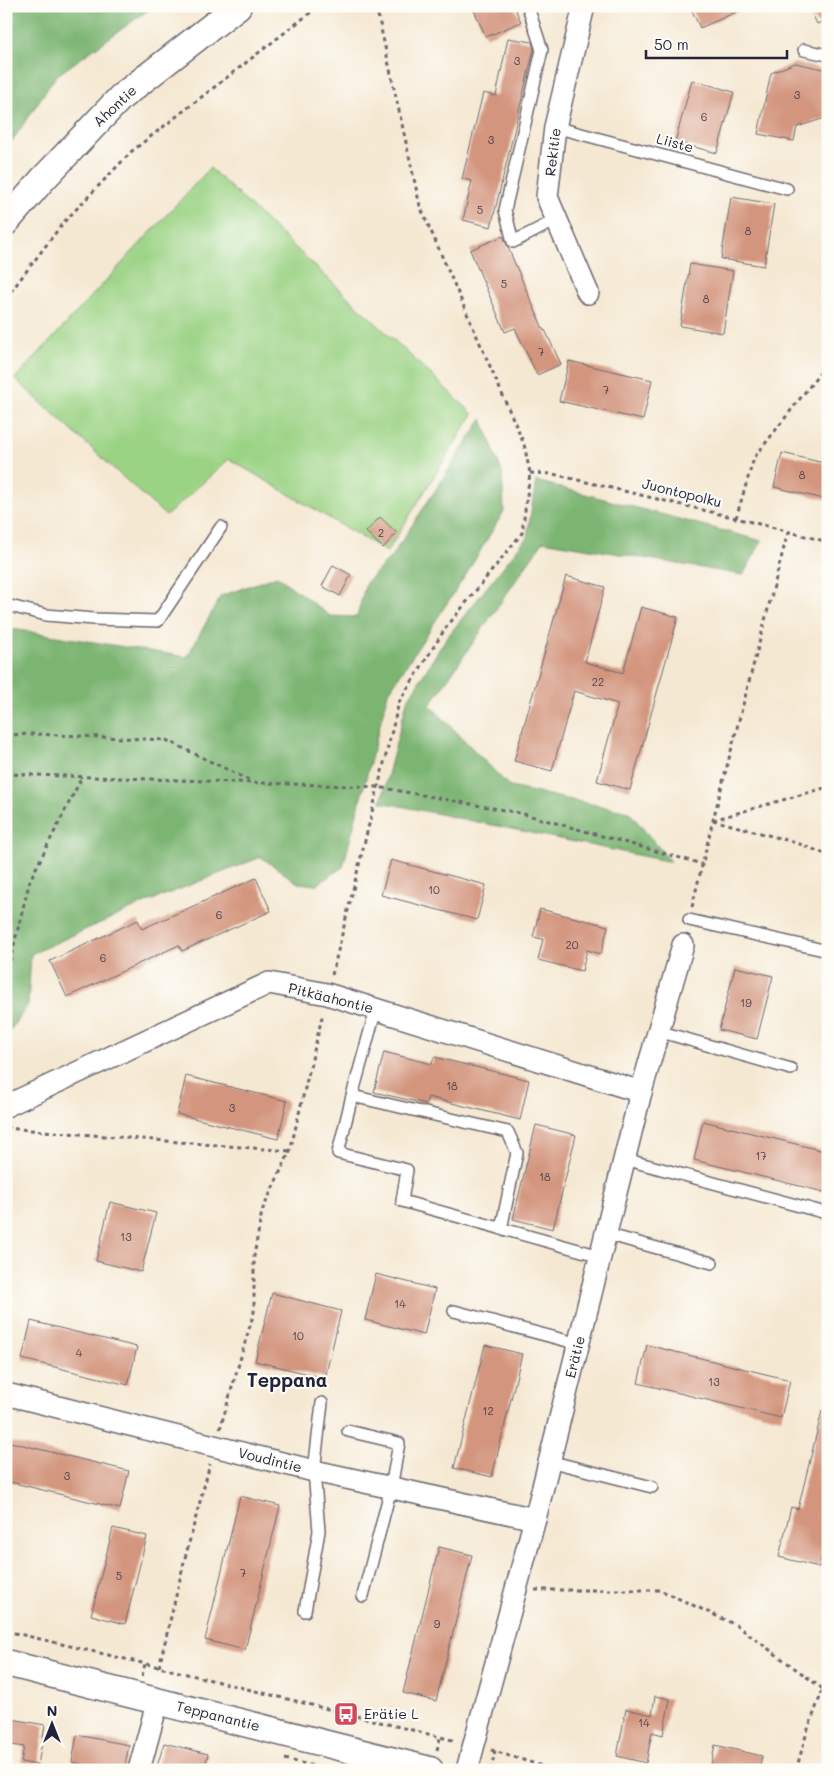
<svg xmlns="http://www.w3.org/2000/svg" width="834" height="1776" font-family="Mali,sans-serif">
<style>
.green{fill:#9bd385;stroke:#5e7a60}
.forest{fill:#7cb572;stroke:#4f6c56}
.building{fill:#d3957e}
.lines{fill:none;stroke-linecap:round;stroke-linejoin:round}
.service-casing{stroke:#6c6770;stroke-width:14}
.minor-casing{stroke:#6c6770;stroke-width:24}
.tertiary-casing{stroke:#6c6770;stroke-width:29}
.path{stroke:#6c6770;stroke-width:3;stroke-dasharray:4 4;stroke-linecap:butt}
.service{stroke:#fff;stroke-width:11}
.minor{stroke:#fff;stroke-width:21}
.tertiary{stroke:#fff;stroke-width:26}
.labels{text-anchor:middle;stroke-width:4.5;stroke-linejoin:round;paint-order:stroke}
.number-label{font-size:11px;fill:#4e3f4c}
.street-label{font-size:14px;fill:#22223b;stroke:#fdfcf7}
.poi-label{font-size:14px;fill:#22223b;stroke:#fdfcf7;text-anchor:start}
.district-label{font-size:19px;font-weight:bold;fill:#22223b;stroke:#fdfcf7}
</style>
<rect width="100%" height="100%" fill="#fdfcf7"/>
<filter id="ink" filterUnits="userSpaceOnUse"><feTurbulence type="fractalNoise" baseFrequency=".02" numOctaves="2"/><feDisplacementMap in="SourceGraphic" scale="10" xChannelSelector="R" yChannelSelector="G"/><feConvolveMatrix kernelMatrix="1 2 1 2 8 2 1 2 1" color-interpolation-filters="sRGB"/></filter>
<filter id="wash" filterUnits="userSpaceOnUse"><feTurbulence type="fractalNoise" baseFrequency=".0096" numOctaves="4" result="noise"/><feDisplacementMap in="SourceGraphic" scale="20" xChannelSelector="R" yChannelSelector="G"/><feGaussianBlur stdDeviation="1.12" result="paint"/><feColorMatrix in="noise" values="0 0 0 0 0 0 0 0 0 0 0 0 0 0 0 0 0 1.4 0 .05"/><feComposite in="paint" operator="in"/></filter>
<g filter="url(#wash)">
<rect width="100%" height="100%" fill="#f5e8d2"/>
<path class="green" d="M210 168 473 414 387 552 229 459 166 516 15 379Z"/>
<g class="forest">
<path d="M6 6H154L56 76 6 150Z"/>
<path d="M482 419 502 472 504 511 467 573 388 693 343 867 316 885 298 883 261 857 145 903 31 954 28 1005 6 1036V628L187 657 221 596 277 576 330 616 357 617 366 583 392 556Z"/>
<path d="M536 481 762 541 743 575 543 541 430 705 510 787 629 812 671 862 381 802 407 701 445 640 527 537Z"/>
</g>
<g id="blocks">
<g class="building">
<path d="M472 6H514L521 22 486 37Z"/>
<path d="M690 6H750L700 28Z"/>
<path d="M809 6H828V19L817 24Z"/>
<path d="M508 38 532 42 534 49 491 227 463 220 472 181 462 179 483 93 496 96Z"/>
<path d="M795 63 828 70V117L797 127 794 141 758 134 771 73Z"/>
<path d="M692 80 734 92 717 153 675 142Z"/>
<path d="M731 197 774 204 764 266 721 259Z"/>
<path d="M503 236 544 331 545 330 561 364 537 375 515 328 505 332 470 250Z"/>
<path d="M690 264 733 271 723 333 680 326Z"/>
<path d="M569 361 652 380 643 420 559 401Z"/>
<path d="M782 453 828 464V500L774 487Z"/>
<path d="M380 517 397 533 383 548 366 532Z"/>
<path d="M333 565 351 575 340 596 322 586Z"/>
<path d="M566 576 605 587 585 662 623 673 641 607 678 617 630 790 597 781 618 704 574 691 552 771 514 761Z"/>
<path d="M391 860 486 885 477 920 381 895Z"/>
<path d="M256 878 271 911 182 951 179 945 67 997 50 961 138 920 142 929Z"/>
<path d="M540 909 608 926 601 954 587 950 582 971 538 960 543 939 533 937Z"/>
<path d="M735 967 773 976 757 1039 719 1030Z"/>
<path d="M384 1052 432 1064 434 1057 529 1080 520 1120 428 1097 426 1104 374 1092Z"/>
<path d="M186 1076 287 1101 278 1139 177 1114Z"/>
<path d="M703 1121 828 1152V1193L694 1160Z"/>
<path d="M536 1125 576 1135 553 1229 513 1219Z"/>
<path d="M110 1202 156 1213 141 1272 96 1261Z"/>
<path d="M376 1274 435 1289 424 1335 365 1320Z"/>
<path d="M272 1293 341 1311 325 1378 255 1361Z"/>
<path d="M31 1321 137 1347 128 1385 22 1359Z"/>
<path d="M485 1345 522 1354 492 1477 454 1468Z"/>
<path d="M647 1345 790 1380 781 1418 638 1383Z"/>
<path d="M822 1411 828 1412V1531L819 1567 779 1557 791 1507 798 1509Z"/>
<path d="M6 1441 129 1471 120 1509 6 1481Z"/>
<path d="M240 1496 280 1506 245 1650 205 1640Z"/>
<path d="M113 1528 147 1536 125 1624 91 1615Z"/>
<path d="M439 1547 472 1555 436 1701 403 1693Z"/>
<path d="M655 1696 670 1699 663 1735 652 1732 646 1763 617 1756 626 1709 652 1715Z"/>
<path d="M6 1718 45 1725 38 1765 21 1762 24 1747 6 1744Z"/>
<path d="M77 1735 129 1745 124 1770H110L72 1762Z"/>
<path d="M164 1743 208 1754 204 1770H156Z"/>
<path d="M715 1745 762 1756 759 1770H710Z"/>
</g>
</g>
</g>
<g filter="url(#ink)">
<use href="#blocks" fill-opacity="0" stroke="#6c6770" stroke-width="1"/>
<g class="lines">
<defs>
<g id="service">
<path d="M530 6 528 7 542 50 505 210 513 242 556 220"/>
<path d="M804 50 828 55"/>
<path d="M555 127 787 189"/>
<path d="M6 605 46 615 94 619 158 621 221 527"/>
<path d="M689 920 828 951"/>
<path d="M658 1031 791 1069"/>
<path d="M352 1096 376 1009"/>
<path d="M624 1159 826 1213"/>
<path d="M501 1229 517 1153 508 1132 352 1096 338 1153 407 1170 402 1201 600 1256"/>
<path d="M606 1234 712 1263"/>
<path d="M454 1311 579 1344"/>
<path d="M348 1431 399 1443 391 1488 363 1596"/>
<path d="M549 1461 652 1487"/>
<path d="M305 1611 319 1531 314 1471 322 1403"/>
</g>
<g id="minor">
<path d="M584 6 555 127 547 197 588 293"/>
<path d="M6 1106 269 983 327 994 641 1092"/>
<path d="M6 1394 314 1471 535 1519"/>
<path d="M139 1770 158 1700"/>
<path d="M467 1770 535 1519 641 1092 683 945"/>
</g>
<g id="tertiary">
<path d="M6 222 43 179 121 97 238 6"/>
<path d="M6 1663 430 1770"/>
</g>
</defs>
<use href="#service" class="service-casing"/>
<use href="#minor" class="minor-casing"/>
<use href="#tertiary" class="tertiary-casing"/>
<g class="path">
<path d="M6 298 63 223 132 151 319 6"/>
<path d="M530 473 553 474 736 518 828 542"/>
<path d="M736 518 754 458 823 369 828 366"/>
<path d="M6 735 36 734 166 740 251 781"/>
<path d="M6 774 378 787 520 813 702 864"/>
<path d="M713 820 797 843 828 855"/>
<path d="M713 820 828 787"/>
<path d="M692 907 713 820 788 532"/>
<path d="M332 975 399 702 445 629 522 533 530 473 524 444 420 206 376 6"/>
<path d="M6 977 30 880 82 777"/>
<path d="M6 1128 290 1151"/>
<path d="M220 1429 254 1312V1256L262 1211 290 1151 323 1013"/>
<path d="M535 1590H660L736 1625 823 1689"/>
<path d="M6 1631 159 1667 456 1741"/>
<path d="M159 1667 185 1558 210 1464"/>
<path d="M142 1676 145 1664"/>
<path d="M437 1750 440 1738"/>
<path d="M491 1750 555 1770"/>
<path d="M285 1759 329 1770"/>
<path d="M491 1770 495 1751"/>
<path d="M796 1770 807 1732 823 1689 828 1684"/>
</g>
<use href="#service" class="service"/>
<use href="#minor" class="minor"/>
<use href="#tertiary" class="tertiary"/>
</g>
</g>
<defs>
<symbol id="bus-square" viewBox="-11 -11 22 22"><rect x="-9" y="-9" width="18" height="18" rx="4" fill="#d1495b" stroke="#fdfcf7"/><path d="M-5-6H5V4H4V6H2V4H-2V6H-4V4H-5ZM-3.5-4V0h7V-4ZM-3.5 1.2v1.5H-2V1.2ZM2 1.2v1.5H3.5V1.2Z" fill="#fff"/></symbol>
</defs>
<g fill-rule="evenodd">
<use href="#bus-square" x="332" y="1700" width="28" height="28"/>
</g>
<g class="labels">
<g class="number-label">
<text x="517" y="65">3</text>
<text x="797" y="99">3</text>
<text x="704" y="121">6</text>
<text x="491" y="144">3</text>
<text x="480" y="214">5</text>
<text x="748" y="235">8</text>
<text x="504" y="288">5</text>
<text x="706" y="303">8</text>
<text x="541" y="356">7</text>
<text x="606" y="394">7</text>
<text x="802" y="479">8</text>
<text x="381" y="537">2</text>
<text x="598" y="686">22</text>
<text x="434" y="894">10</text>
<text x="219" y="919">6</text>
<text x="572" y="949">20</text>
<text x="103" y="962">6</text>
<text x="746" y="1007">19</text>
<text x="452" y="1090">18</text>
<text x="232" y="1112">3</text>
<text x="761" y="1160">17</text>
<text x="545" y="1181">18</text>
<text x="126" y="1241">13</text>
<text x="400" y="1308">14</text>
<text x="298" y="1340">10</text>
<text x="79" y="1357">4</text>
<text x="714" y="1386">13</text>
<text x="488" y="1415">12</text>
<text x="67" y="1480">3</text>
<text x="243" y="1577">7</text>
<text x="119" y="1580">5</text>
<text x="437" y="1628">9</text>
<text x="644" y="1727">14</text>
</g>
<g class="street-label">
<text transform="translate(115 106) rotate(-43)" y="5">Ahontie</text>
<text transform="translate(675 143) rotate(15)" y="5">Liiste</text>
<text transform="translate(553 152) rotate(-83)" y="5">Rekitie</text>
<text transform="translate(682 493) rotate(14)" y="5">Juontopolku</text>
<text transform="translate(331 998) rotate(14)" y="5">Pitkäahontie</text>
<text transform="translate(575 1357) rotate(-76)" y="5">Erätie</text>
<text transform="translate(270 1460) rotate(14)" y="5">Voudintie</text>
<text transform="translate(218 1716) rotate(14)" y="5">Teppanantie</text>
</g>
<g class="poi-label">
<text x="364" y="1719">Erätie L</text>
</g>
<g class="district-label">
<text x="287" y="1387">Teppana</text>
</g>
</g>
<rect width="834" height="1776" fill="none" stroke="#fdfcf7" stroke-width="25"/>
<g transform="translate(52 1724)" stroke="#fdfcf7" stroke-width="4" paint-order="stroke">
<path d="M0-4L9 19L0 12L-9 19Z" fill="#22223b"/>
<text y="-8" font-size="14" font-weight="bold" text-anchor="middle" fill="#22223b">N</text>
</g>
<path d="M646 50v8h141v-8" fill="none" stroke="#22223b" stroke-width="2.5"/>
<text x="654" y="50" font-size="15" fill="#22223b" stroke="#fdfcf7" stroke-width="4" paint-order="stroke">50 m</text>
</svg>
